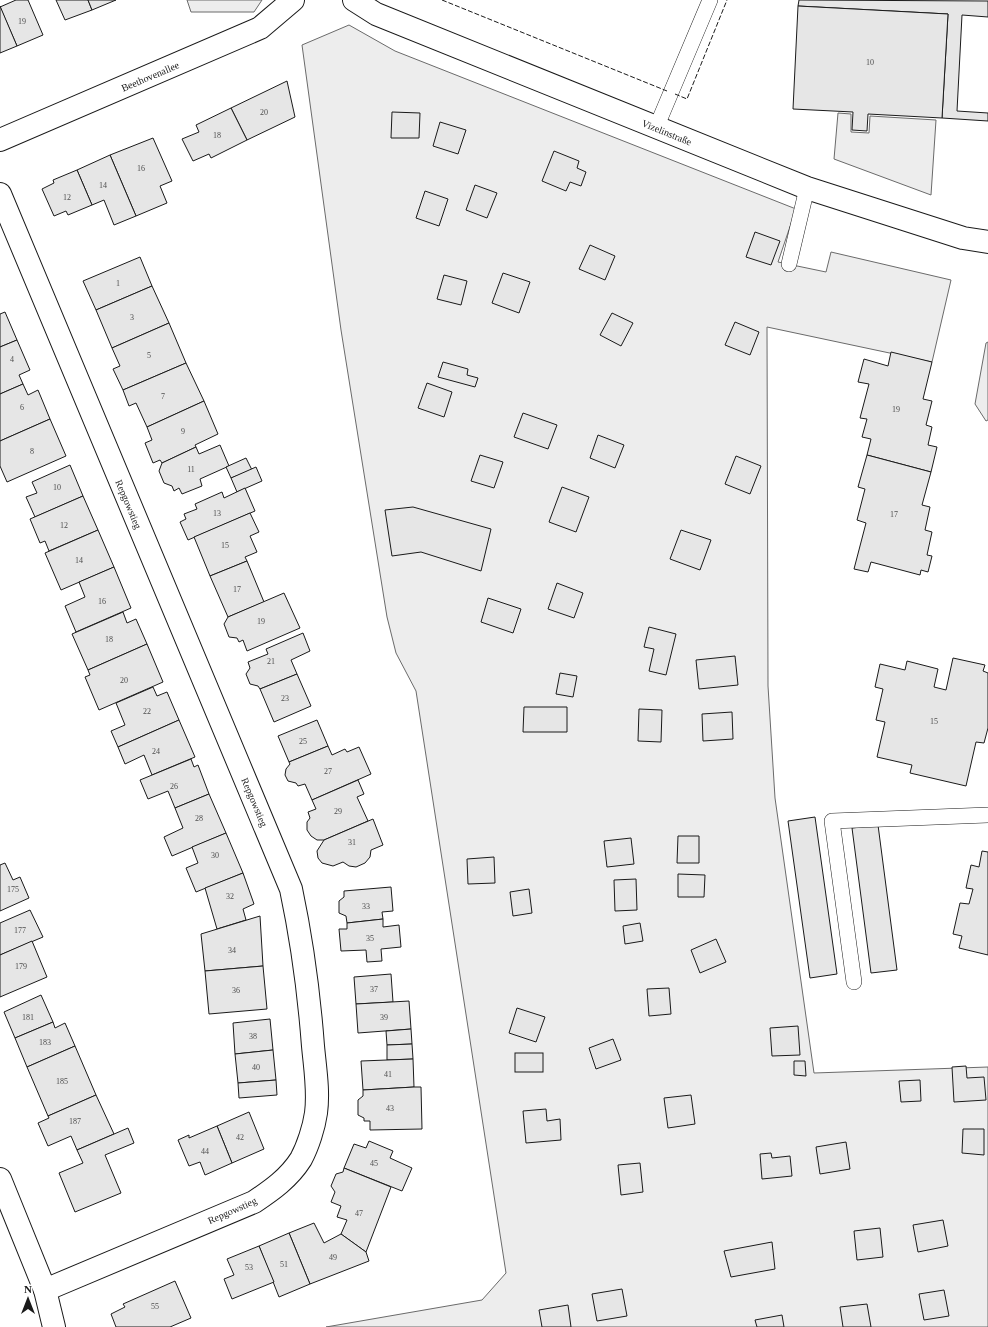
<svg xmlns="http://www.w3.org/2000/svg" width="988" height="1327" font-family="Georgia,serif">
<style>
.built{fill:#ededed;stroke:#6a6a6a}
.building{fill:#e6e6e6;stroke:#1a1a1a}
.lines{fill:none;stroke-linecap:round;stroke-linejoin:round}
.service-casing{stroke:#1a1a1a;stroke-width:16}
.minor-casing{stroke:#1a1a1a;stroke-width:24}
.service{stroke:#fff;stroke-width:15}
.minor{stroke:#fff;stroke-width:22}
.fence{stroke:#1a1a1a;stroke-width:1;stroke-dasharray:5 2;stroke-linecap:butt}
.labels{text-anchor:middle;stroke-width:3;stroke-linejoin:round;paint-order:stroke}
.number-label{font-size:8px;fill:#4d4d4d}
.street-label{font-size:10px;fill:#1a1a1a;stroke:#fff}
</style>
<rect width="100%" height="100%" fill="#fff"/>
<g class="built">
<path d="M187 0H262L254 12H191Z"/>
<path d="M349 25 395 51 796 209 778 262 826 272 831 252 951 280 932 362 767 327 768 686 775 798 814 1073 988 1067V1327H326L482 1300 506 1273 416 691 396 653 387 617 341 330 302 45Z"/>
<path d="M838 113 851 114V132L869 133 870 116 936 120 931 195 834 159Z"/>
<path d="M988 342V420L986 421 975 404 986 343Z"/>
</g>
<g class="building">
<path d="M16 0H28L43 35 17 46 0 7Z"/>
<path d="M56 0H88L92 10 65 20Z"/>
<path d="M88 0H116L92 10Z"/>
<path d="M799 0 988 1V17L962 15 957 111 988 113V121L942 118 948 14 798 6Z"/>
<path d="M0 6 17 46 0 53Z"/>
<path d="M798 6 948 14 942 118 868 114 867 131 852 130 853 112 793 109Z"/>
<path d="M287 81 295 117 247 140 231 108Z"/>
<path d="M231 108 247 140 211 158 209 154 193 161 182 139 199 132 196 125Z"/>
<path d="M392 112 420 113 419 138H391Z"/>
<path d="M440 122 466 130 458 154 433 146Z"/>
<path d="M153 138 172 181 160 186 167 203 136 216 110 155Z"/>
<path d="M554 151 579 161 577 168 586 172 581 186 570 182 566 191 542 181Z"/>
<path d="M110 155 136 216 114 225 104 200 92 205 77 170Z"/>
<path d="M77 170 92 205 68 215 66 211 54 216 42 189 54 183 53 180Z"/>
<path d="M475 185 497 193 487 218 466 210Z"/>
<path d="M425 191 448 199 439 226 416 218Z"/>
<path d="M755 232 780 241 771 265 746 257Z"/>
<path d="M590 245 615 256 605 280 579 269Z"/>
<path d="M140 257 152 286 96 310 83 281Z"/>
<path d="M503 273 530 282 519 313 492 303Z"/>
<path d="M444 275 467 281 461 305 437 299Z"/>
<path d="M152 286 169 323 112 348 96 310Z"/>
<path d="M5 312 17 340 0 347V314Z"/>
<path d="M612 313 633 323 621 346 600 335Z"/>
<path d="M735 322 759 332 750 355 725 345Z"/>
<path d="M169 323 186 363 123 390 113 369 120 366 112 348Z"/>
<path d="M17 340 30 370 19 375 23 384 0 394V347Z"/>
<path d="M891 352 932 362 923 399 932 401 926 425 932 427 928 445 937 447 931 472 867 455 871 439 862 437 867 419 860 418 869 384 858 382 864 359 888 366Z"/>
<path d="M443 362 468 369 467 375 478 378 475 387 438 377Z"/>
<path d="M186 363 204 401 147 427 136 403 129 406 123 390Z"/>
<path d="M427 383 452 392 444 417 418 408Z"/>
<path d="M23 384 28 395 38 390 50 419 0 441V394Z"/>
<path d="M204 401 218 434 195 445 196 447 162 463 160 460 153 463 145 443 152 440 147 427Z"/>
<path d="M523 413 557 425 548 449 514 437Z"/>
<path d="M50 419 66 456 7 482 0 466V441Z"/>
<path d="M598 435 624 445 615 468 590 458Z"/>
<path d="M220 445 229 466 200 479 202 486 182 494 179 488 174 491 172 486 164 483 159 471 162 463 196 447 199 454Z"/>
<path d="M480 455 503 462 494 488 471 481Z"/>
<path d="M867 455 931 472 922 505 930 507 925 530 932 532 927 555 932 556 928 572 921 570 920 575 871 562 868 572 854 569 866 523 857 520 865 489 858 487Z"/>
<path d="M736 456 761 466 750 494 725 484Z"/>
<path d="M246 458 252 470 231 478 226 467Z"/>
<path d="M70 465 83 496 35 517 26 497 37 493 32 482Z"/>
<path d="M256 467 262 481 237 492 231 478Z"/>
<path d="M562 487 589 497 576 532 549 522Z"/>
<path d="M245 488 255 511 188 540 180 522 186 519 184 514 197 509 195 504 222 492 224 498Z"/>
<path d="M83 496 98 530 49 551 45 541 40 543 30 519Z"/>
<path d="M413 507 491 529 481 571 421 552 392 556 385 510Z"/>
<path d="M250 513 259 532 250 536 257 552 245 557 247 561 210 576 194 537Z"/>
<path d="M98 530 114 567 61 590 45 553Z"/>
<path d="M681 530 711 540 700 570 670 559Z"/>
<path d="M247 561 264 602 228 617 210 576Z"/>
<path d="M114 567 131 608 76 632 65 606 85 597 79 582Z"/>
<path d="M557 583 583 593 574 618 548 609Z"/>
<path d="M284 593 300 628 247 651 243 640 239 642 237 638 229 637 224 624 228 617Z"/>
<path d="M488 598 521 609 513 633 481 622Z"/>
<path d="M123 612 127 623 136 619 147 644 88 670 72 634Z"/>
<path d="M649 627 676 634 666 675 649 671 654 649 644 647Z"/>
<path d="M303 633 310 651 291 660 297 674 260 689 258 686 250 684 246 674 250 668 248 662 268 654 266 649Z"/>
<path d="M147 644 163 682 99 710 85 677 90 675 88 670Z"/>
<path d="M735 656 738 685 699 689 696 660Z"/>
<path d="M953 658 985 665 983 671 988 673V728L984 743 976 742 966 786 910 773 912 765 877 757 885 722 876 720 883 689 875 687 880 664 905 670 907 661 938 669 934 687 946 690Z"/>
<path d="M560 673 577 676 573 697 556 694Z"/>
<path d="M297 674 311 706 274 722 260 689Z"/>
<path d="M153 687 157 696 167 692 179 720 118 747 111 731 125 725 116 703Z"/>
<path d="M524 707H567V732H523Z"/>
<path d="M639 709 662 710 661 742 638 741Z"/>
<path d="M732 712 733 739 703 741 702 714Z"/>
<path d="M179 720 195 757 152 775 144 755 125 764 118 747Z"/>
<path d="M317 720 328 746 289 762 278 736Z"/>
<path d="M328 746 332 755 345 749 347 752 359 747 371 774 312 800 305 784 298 786 296 783 288 781 285 775 286 769 290 764 289 762Z"/>
<path d="M191 759 194 767 198 765 209 794 175 808 168 791 148 799 140 780Z"/>
<path d="M358 780 364 794 357 797 368 821 324 840H317L311 836 307 830V822L310 818 308 812 316 809 312 800Z"/>
<path d="M209 794 226 833 172 856 164 837 183 828 175 808Z"/>
<path d="M815 817 837 974 810 978 788 821Z"/>
<path d="M373 819 383 845 371 850 370 857 365 863 356 867 349 866 343 862 333 866 322 863 318 858 317 851 324 840Z"/>
<path d="M878 825 897 970 871 973 852 828Z"/>
<path d="M226 833 243 873 196 892 186 868 198 863 192 847Z"/>
<path d="M678 836H699V863H677Z"/>
<path d="M631 838 634 864 607 867 604 841Z"/>
<path d="M982 851 988 852V955L959 948 962 936 953 934 960 903 969 904 973 889 966 888 971 865 979 867Z"/>
<path d="M494 857 495 883 468 884 467 859Z"/>
<path d="M5 863 13 880 20 877 29 898 0 911V865Z"/>
<path d="M243 873 254 904 243 909 246 920 217 929 205 888Z"/>
<path d="M678 874 705 875 704 897H678Z"/>
<path d="M636 879 637 910 615 911 614 880Z"/>
<path d="M391 887 393 911 382 912 383 919 347 923 346 916 339 913V901L344 897V891Z"/>
<path d="M529 889 532 913 513 916 510 892Z"/>
<path d="M30 910 43 937 0 955V923Z"/>
<path d="M260 916 263 966 205 971 201 934Z"/>
<path d="M383 919V927L399 925 401 947 381 949 382 961 367 962 366 950 341 951 339 929H347V923Z"/>
<path d="M640 923 643 941 625 944 623 926Z"/>
<path d="M716 939 726 962 700 973 691 950Z"/>
<path d="M32 941 47 977 0 997V955Z"/>
<path d="M263 966 267 1009 209 1014 205 971Z"/>
<path d="M391 974 393 1002 356 1004 354 977Z"/>
<path d="M669 988 671 1014 649 1016 647 989Z"/>
<path d="M41 995 53 1022 15 1038 4 1012Z"/>
<path d="M409 1001 411 1029 358 1033 356 1004Z"/>
<path d="M517 1008 545 1017 536 1042 509 1033Z"/>
<path d="M270 1019 273 1050 235 1054 233 1023Z"/>
<path d="M53 1022 55 1028 65 1023 75 1046 27 1067 15 1038Z"/>
<path d="M798 1026 800 1055 772 1056 770 1028Z"/>
<path d="M411 1029 412 1044 387 1045 386 1031Z"/>
<path d="M613 1039 621 1060 596 1069 589 1048Z"/>
<path d="M412 1044 413 1059 387 1060V1045Z"/>
<path d="M75 1046 96 1095 48 1116 27 1067Z"/>
<path d="M273 1050 276 1080 238 1083 235 1054Z"/>
<rect x="515" y="1053" width="28" height="19"/>
<path d="M413 1059 414 1087 363 1090 361 1061Z"/>
<path d="M794 1061H805L806 1076 794 1075Z"/>
<path d="M966 1066 967 1078 984 1077 986 1100 954 1102 952 1067Z"/>
<path d="M276 1080 277 1095 239 1098 238 1083Z"/>
<path d="M920 1080 921 1101 901 1102 899 1081Z"/>
<path d="M414 1087H421L422 1129 370 1130V1121H364V1118L358 1115V1100L363 1096V1090Z"/>
<path d="M96 1095 114 1134 77 1150 71 1136 48 1146 38 1123 49 1118 48 1116Z"/>
<path d="M691 1095 695 1124 668 1128 664 1098Z"/>
<path d="M546 1109 547 1121 560 1119 561 1140 526 1143 523 1111Z"/>
<path d="M249 1112 264 1149 232 1163 217 1126Z"/>
<path d="M217 1126 232 1163 205 1175 200 1162 189 1166 178 1140 189 1135V1138Z"/>
<path d="M128 1128 134 1143 105 1155 121 1193 75 1212 59 1173 83 1163 77 1150Z"/>
<path d="M963 1129H984V1155L962 1153Z"/>
<path d="M369 1141 393 1151 390 1158 412 1168 402 1191 344 1168 354 1144 366 1148Z"/>
<path d="M846 1142 850 1169 820 1174 816 1147Z"/>
<path d="M771 1153 772 1158 790 1156 792 1176 762 1179 760 1154Z"/>
<path d="M640 1163 643 1192 621 1195 618 1165Z"/>
<path d="M344 1168 391 1187 366 1252 341 1234 347 1220 337 1217 341 1206 331 1202 335 1192 331 1186 336 1174 343 1172Z"/>
<path d="M943 1220 948 1246 918 1252 913 1225Z"/>
<path d="M314 1223 324 1243 341 1234 366 1252 369 1261 310 1284 289 1233Z"/>
<path d="M880 1228 883 1257 857 1260 854 1231Z"/>
<path d="M289 1233 310 1284 279 1297 259 1246Z"/>
<path d="M772 1242 775 1269 731 1277 724 1251Z"/>
<path d="M259 1246 274 1282 232 1299 224 1279 234 1275 227 1259Z"/>
<path d="M175 1281 191 1318 170 1327H116L111 1314 125 1307 123 1304Z"/>
<path d="M622 1289 627 1316 597 1321 592 1294Z"/>
<path d="M944 1290 949 1316 924 1320 919 1294Z"/>
<path d="M867 1304 871 1327H843L840 1307Z"/>
<path d="M568 1305 571 1327H542L539 1310Z"/>
<path d="M782 1315 784 1327H757L755 1320Z"/>
</g>
<g class="lines">
<defs>
<g id="service">
<path d="M656 128 710 0"/>
<path d="M789 264 807 188"/>
<path d="M854 982 832 821 988 815"/>
</g>
<g id="minor">
<path d="M354 0 376 14 807 188 963 238 988 242"/>
<path d="M0 140 260 28 293 0"/>
<path d="M0 194 291 889C302 941 309 993 313 1046 315 1068 319 1091 316 1113 314 1127 308 1146 301 1159 289 1178 272 1190 254 1202L45 1290"/>
<path d="M0 1179 45 1290 54 1327"/>
</g>
</defs>
<use href="#service" class="service-casing"/>
<use href="#minor" class="minor-casing"/>
<use href="#service" class="service"/>
<use href="#minor" class="minor"/>
<g class="fence">
<path d="M442 0 667 91"/>
<path d="M675 94 687 99 727 0"/>
</g>
</g>
<g class="labels">
<g class="number-label">
<text x="22" y="24">19</text>
<text x="870" y="65">10</text>
<text x="264" y="115">20</text>
<text x="217" y="138">18</text>
<text x="141" y="171">16</text>
<text x="103" y="188">14</text>
<text x="67" y="200">12</text>
<text x="118" y="286">1</text>
<text x="132" y="320">3</text>
<text x="149" y="358">5</text>
<text x="12" y="362">4</text>
<text x="163" y="399">7</text>
<text x="22" y="410">6</text>
<text x="896" y="412">19</text>
<text x="183" y="434">9</text>
<text x="32" y="454">8</text>
<text x="191" y="472">11</text>
<text x="57" y="490">10</text>
<text x="217" y="516">13</text>
<text x="894" y="517">17</text>
<text x="64" y="528">12</text>
<text x="225" y="548">15</text>
<text x="79" y="563">14</text>
<text x="237" y="592">17</text>
<text x="102" y="604">16</text>
<text x="261" y="624">19</text>
<text x="109" y="642">18</text>
<text x="271" y="664">21</text>
<text x="124" y="683">20</text>
<text x="285" y="701">23</text>
<text x="147" y="714">22</text>
<text x="934" y="724">15</text>
<text x="303" y="744">25</text>
<text x="156" y="754">24</text>
<text x="328" y="774">27</text>
<text x="174" y="789">26</text>
<text x="338" y="814">29</text>
<text x="199" y="821">28</text>
<text x="352" y="845">31</text>
<text x="215" y="858">30</text>
<text x="13" y="892">175</text>
<text x="230" y="899">32</text>
<text x="366" y="909">33</text>
<text x="20" y="933">177</text>
<text x="370" y="941">35</text>
<text x="232" y="953">34</text>
<text x="21" y="969">179</text>
<text x="374" y="992">37</text>
<text x="236" y="993">36</text>
<text x="28" y="1020">181</text>
<text x="384" y="1020">39</text>
<text x="253" y="1039">38</text>
<text x="45" y="1045">183</text>
<text x="256" y="1070">40</text>
<text x="388" y="1077">41</text>
<text x="62" y="1084">185</text>
<text x="390" y="1111">43</text>
<text x="75" y="1124">187</text>
<text x="240" y="1140">42</text>
<text x="205" y="1154">44</text>
<text x="374" y="1166">45</text>
<text x="359" y="1216">47</text>
<text x="333" y="1260">49</text>
<text x="284" y="1267">51</text>
<text x="249" y="1270">53</text>
<text x="155" y="1309">55</text>
</g>
<g class="street-label">
<text transform="translate(150 76) rotate(-23)" y="4">Beethovenallee</text>
<text transform="translate(667 132) rotate(22)" y="4">Vizelinstraße</text>
<text transform="translate(129 504) rotate(67)" y="4">Repgowstieg</text>
<text transform="translate(255 802) rotate(67)" y="4">Repgowstieg</text>
<text transform="translate(232 1210) rotate(-24)" y="4">Repgowstieg</text>
</g>
</g>
<g transform="translate(28 1299)" stroke="#ffffff" stroke-width="3" paint-order="stroke">
<path d="M0-3L7 15L0 10L-7 15Z" fill="#1a1a1a"/>
<text y="-6" font-size="11" font-weight="bold" text-anchor="middle" fill="#1a1a1a">N</text>
</g>
</svg>
